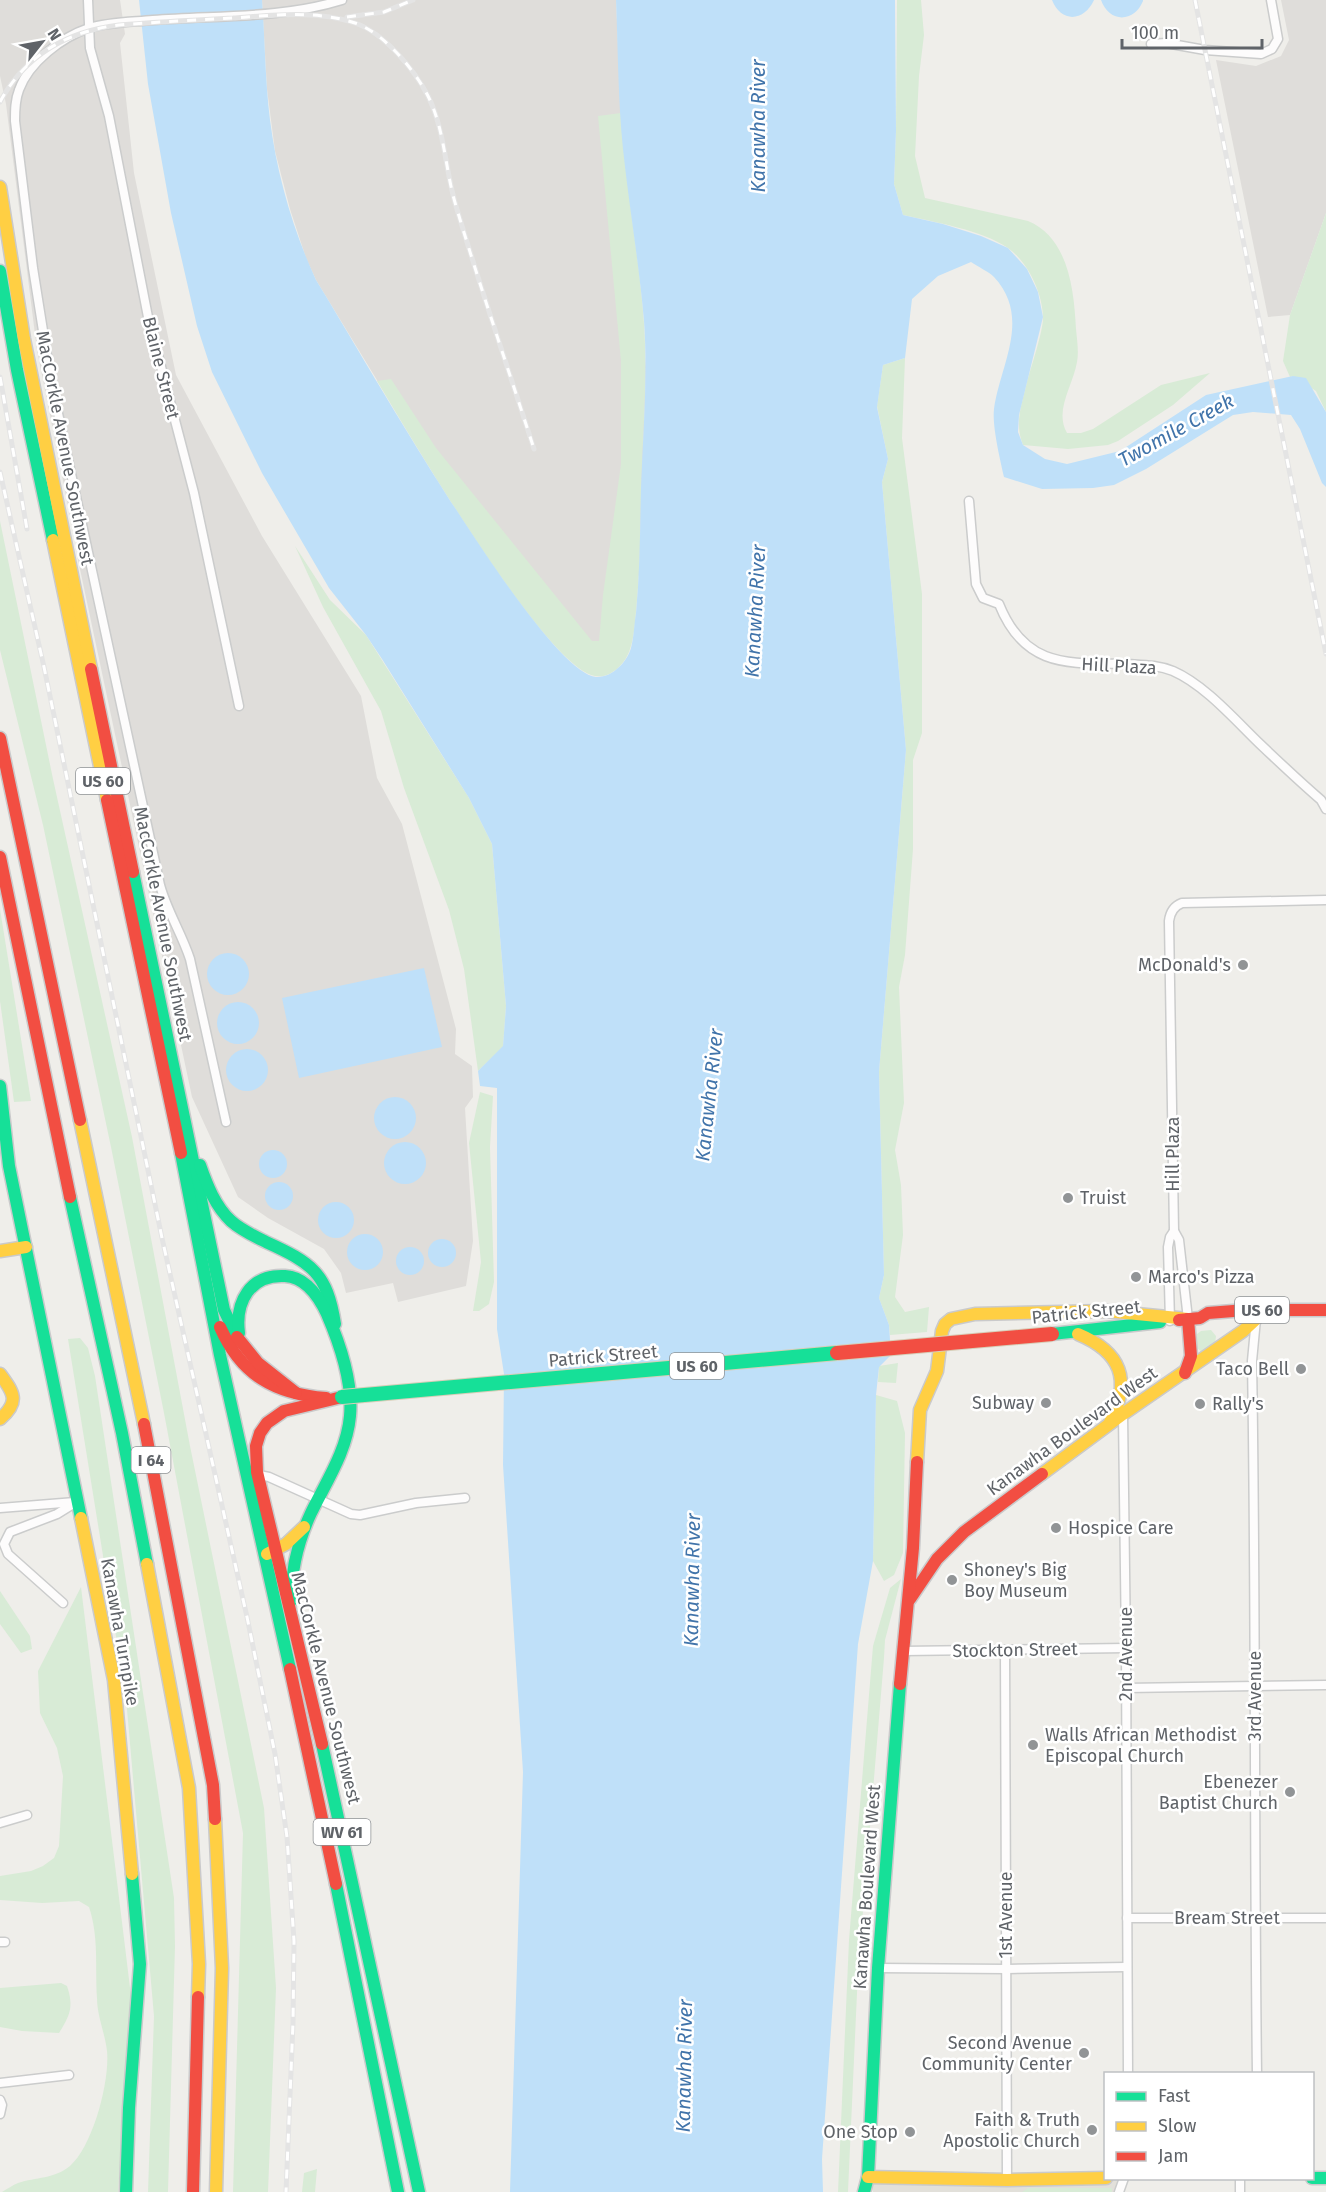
<svg xmlns="http://www.w3.org/2000/svg" width="1326" height="2192" font-family="'Fira Sans',sans-serif">
<style>
.industrial{fill:#dfddda}
.education{fill:#e2e0da}
.green{fill:#d8ebd6}
.water{fill:#bfe0f9}
.lines{fill:none;stroke-linecap:round;stroke-linejoin:round}
.street-casing{stroke:#cbcccc;stroke-width:11}
.fast-casing{stroke:#cacacb;stroke-width:15}
.slow-casing{stroke:#cacacb;stroke-width:15}
.jam-casing{stroke:#cacacb;stroke-width:15}
.street{stroke:#fdfcfc;stroke-width:8}
.fast{stroke:#16e098;stroke-width:12}
.slow{stroke:#ffcf43;stroke-width:12}
.jam{stroke:#f24e42;stroke-width:12}
.rail-casing{stroke:#e4e4e4;stroke-width:5}
.rail{stroke:#fff;stroke-width:3;stroke-dasharray:9;stroke-linecap:butt}
.fast-bridge-casing{stroke:#d7ceb8;stroke-width:16;stroke-linecap:butt}
.jam-bridge-casing{stroke:#d7ceb8;stroke-width:16;stroke-linecap:butt}
.fast-bridge{stroke:#16e098;stroke-width:14}
.jam-bridge{stroke:#f24e42;stroke-width:14}
.poi-dot{fill:#919496;stroke:#fff;stroke-width:2}
.labels{text-anchor:middle;stroke-width:5;stroke-linejoin:round;paint-order:stroke}
.shield{fill:#fff;stroke:#8f9295;stroke-width:1.5}
.shield-label{font-size:16px;font-weight:bold;fill:#5f6368}
.street-label{font-size:18px;fill:#5f6368;stroke:#fff}
.poi-label{font-size:18px;fill:#5f6368;stroke:#fff;text-anchor:end}
.water-label{font-size:20px;font-style:italic;fill:#4174aa;stroke:#fff}
</style>
<rect width="100%" height="100%" fill="#efeeea"/>
<g class="industrial">
<path d="M0 0H120L125 34 120 43 134 173 176 375 262 536 361 696 377 778 402 824 456 1029 455 1054 472 1066 473 1097 465 1108 473 1241 466 1286 398 1302 393 1283 346 1293 341 1273 324 1249 268 1218 238 1197 192 1097 77 555 79 550 86 547 80 526H72L37 350 6 104 0 76Z"/>
<path d="M262 0H616L621 113 646 367 639 574 605 675 383 390 316 280 306 258 290 209 275 151 267 89Z"/>
<path d="M1281 0H1326V213L1290 315 1268 317 1216 60 1256 66 1281 56 1289 40Z"/>
</g>
<path class="education" d="M868 2177 1106 2178 1124 2179 1119 2192H873Z"/>
<g class="green">
<path d="M897 0H921L924 35 919 76 915 156 925 198 1028 221C1069 238 1074 291 1076 329 1077 340 1079 352 1077 362 1073 386 1054 410 1067 433H1081L1093 429 1161 385 1210 373 1173 405 1118 441 1108 445 1068 449 1023 445C1014 423 1022 404 1027 382 1031 367 1044 329 1043 316 1042 292 1028 262 1008 248 982 230 934 222 903 215L894 184 896 131Z"/>
<path d="M621 113C625 184 639 253 644 323 648 381 642 439 641 496 640 535 640 573 636 611 635 624 634 638 630 649 626 663 611 679 595 676 545 668 408 432 377 381L391 379 436 448 592 641H599L603 595 621 464V361L598 116Z"/>
<path d="M1326 213V412L1316 391 1293 376 1290 377 1283 361 1290 315Z"/>
<path d="M905 358 902 438 922 594V733L913 760V849L905 955 899 987 904 1103 895 1150 901 1185 903 1235 895 1297 905 1312 929 1307 927 1332 890 1335 889 1325 879 1298 884 1275 879 1072 906 750 882 482 888 459 877 406 883 365Z"/>
<path d="M0 521 53 779 132 1137 190 1446 264 1808 276 1988 268 2192H233L243 1833 164 1413 111 1147 43 825 0 650Z"/>
<path d="M295 546 330 600 366 635 469 798 492 844 506 1006 503 1047 478 1071 464 969 449 910 404 788 381 711 323 607Z"/>
<path d="M0 909 31 1101 14 1102 0 1001Z"/>
<path d="M480 1092 493 1096 490 1147 494 1282 489 1304 479 1311H473L481 1262 469 1143Z"/>
<path d="M1211 1330 1216 1336 1215 1344 1203 1353 1197 1348V1334L1201 1331Z"/>
<path d="M80 1338 88 1348 95 1376 174 1898 175 1946 168 2192H148L154 2016 126 1698 68 1339Z"/>
<path d="M898 1363 896 1383 878 1382 879 1366Z"/>
<path d="M876 1395 897 1401 905 1433 903 1553 894 1575 884 1581 873 1561Z"/>
<path d="M901 1579 885 1640 884 1658 858 1971 848 2192H838L849 1940 873 1646 890 1588Z"/>
<path d="M81 1587 132 2004 118 2192H2C7 2189 13 2185 18 2183 36 2177 54 2179 70 2166 93 2146 110 2081 107 2051 105 2033 97 2016 97 1998 95 1966 99 1937 89 1907L79 1901 42 1903 0 1900V1876L31 1871 43 1866 54 1858 59 1846 63 1776 57 1748 40 1713 38 1671Z"/>
<path d="M0 1591 30 1636 32 1649 21 1653 0 1624Z"/>
<path d="M61 1983 67 1986C74 2007 70 2015 59 2033L22 2031 0 2027V1988Z"/>
<path d="M317 2169 315 2192H302L304 2173Z"/>
<path d="M1028 2188H1112V2192H1022Z"/>
</g>
<g class="water">
<path d="M139 0H262C265 40 265 80 270 120 277 175 293 230 316 280 354 340 540 671 596 677 612 678 627 662 631 648 634 637 634 625 636 613 640 571 640 530 641 488 643 432 648 377 644 321 639 263 629 206 623 149 618 100 618 50 616 0H895L896 131 894 184 903 215 943 224 981 236 1008 248 1027 269 1038 292 1043 317 1019 415 1018 432 1023 445 1045 459 1067 464 1120 451 1206 395 1293 376 1306 378 1326 412V487L1322 483 1300 429 1291 415 1253 412 1233 415 1146 469 1114 485 1093 488 1042 489 1004 477C1000 459 992 426 994 409 1000 365 1032 318 994 277 988 271 978 267 971 262L938 276 912 299 905 358 883 365 877 407 888 459 882 482 906 750 879 1072 884 1275 879 1298 889 1325 891 1355 879 1367 876 1395 873 1561 858 1644 822 2159 823 2192H510L523 1772 503 1465 504 1374 497 1329V1088L480 1086 478 1071 503 1046 506 1006 492 844 469 798 382 659 366 635 329 588 262 473 212 372 197 326 171 213 148 84Z"/>
<path d="M1052 0H1094C1084 22 1061 23 1052 0Z"/>
<path d="M1101 0H1143V1C1134 23 1109 23 1101 0Z"/>
<circle cx="228" cy="974" r="21"/>
<path d="M424 968 442 1047 299 1078 282 998Z"/>
<circle cx="238" cy="1023" r="21"/>
<circle cx="247" cy="1070" r="21"/>
<circle cx="395" cy="1118" r="21"/>
<circle cx="405" cy="1163" r="21"/>
<circle cx="273" cy="1164" r="14"/>
<circle cx="279" cy="1196" r="14"/>
<circle cx="336" cy="1220" r="18"/>
<circle cx="365" cy="1252" r="18"/>
<circle cx="442" cy="1253" r="14"/>
<circle cx="410" cy="1261" r="14"/>
</g>
<g class="lines">
<defs>
<g id="street">
<path d="M88 0 90 48 109 116 148 317 194 493 239 706"/>
<path d="M1151 44 1166 43 1205 50 1261 54 1272 49 1278 39 1271 0"/>
<path d="M969 501 976 584 983 598 999 604C1025 669 1069 663 1128 664 1143 665 1158 665 1173 671 1205 685 1235 720 1260 744 1280 763 1300 782 1321 800L1326 809"/>
<path d="M226 1122 190 959C182 934 167 911 160 885L51 381 33 268 15 121C15 110 15 100 19 90 29 62 62 37 89 28 109 22 132 22 153 20 216 15 281 19 342 0"/>
<path d="M1174 1231 1169 921C1170 913 1174 906 1182 903L1326 900"/>
<path d="M1256 1319 1252 1361C1256 1599 1254 1836 1257 2074"/>
<path d="M1170 1321 1168 1247 1170 1237 1174 1231 1179 1240 1188 1319"/>
<path d="M1123 1414 1126 1648 1128 2074"/>
<path d="M254 1474 269 1477 351 1514 360 1515 416 1503 465 1498"/>
<path d="M0 1508 75 1502"/>
<path d="M63 1603 8 1554 4 1544 10 1532 57 1514 78 1501"/>
<path d="M1005 1650 1007 2180"/>
<path d="M903 1651 1126 1648"/>
<path d="M1126 1688 1326 1685"/>
<path d="M0 1823 27 1815"/>
<path d="M1127 1918H1326"/>
<path d="M0 1942H5"/>
<path d="M878 1968 1007 1969 1126 1967"/>
<path d="M0 2083 69 2075"/>
<path d="M0 2100 2 2105 0 2114"/>
<path d="M1119 2192 1124 2178"/>
<path d="M1240 2192V2178"/>
</g>
<g id="fast">
<path d="M0 271 17 370 53 540"/>
<path d="M133 872 224 1310 237 1337"/>
<path d="M0 1086 9 1166 81 1518"/>
<path d="M181 1153 220 1355 290 1669"/>
<path d="M200 1165C207 1185 215 1206 231 1221 241 1230 254 1236 266 1242 312 1263 327 1273 335 1324"/>
<path d="M70 1197 122 1433 147 1564"/>
<path d="M239 1333C235 1302 250 1274 285 1276 306 1277 319 1297 327 1314 340 1344 353 1383 350 1416 347 1451 326 1482 311 1513 298 1541 291 1570 291 1601"/>
<path d="M1052 1334 1160 1322"/>
<path d="M322 1744 419 2192"/>
<path d="M336 1884 398 2192"/>
<path d="M1312 2178H1326"/>
<path d="M126 2192 129 2108 140 1964 132 1874"/>
<path d="M864 2192 868 2177 878 1968 900 1684"/>
</g>
<g id="slow">
<path d="M0 187 24 339 91 669"/>
<path d="M53 540 107 800"/>
<path d="M80 1120 144 1424"/>
<path d="M0 1251 26 1247"/>
<path d="M1078 1334C1121 1352 1132 1380 1110 1422"/>
<path d="M0 1374C14 1393 20 1402 0 1419"/>
<path d="M917 1462 920 1410 937 1371 942 1331 945 1324 951 1319 975 1314 1106 1311 1188 1319"/>
<path d="M1042 1474 1123 1414 1243 1331 1256 1319"/>
<path d="M81 1518 114 1680 132 1874"/>
<path d="M267 1554 286 1544 304 1527"/>
<path d="M147 1564 189 1788 199 1964 198 1997"/>
<path d="M215 1819 222 1968 216 2192"/>
<path d="M868 2177 1007 2180 1106 2178"/>
</g>
<g id="jam">
<path d="M91 669 133 872"/>
<path d="M0 738 80 1120"/>
<path d="M107 800 181 1153"/>
<path d="M0 857 70 1197"/>
<path d="M1179 1320 1200 1318 1208 1313 1246 1310H1326"/>
<path d="M220 1327C241 1375 275 1394 326 1398"/>
<path d="M237 1337 258 1363 296 1393"/>
<path d="M1185 1373 1191 1356 1188 1319"/>
<path d="M144 1424 213 1785 215 1819"/>
<path d="M910 1599 937 1559 964 1532 1042 1474"/>
<path d="M290 1669 336 1884"/>
<path d="M900 1684 913 1548 917 1462"/>
<path d="M322 1744 257 1472 256 1446 260 1433 267 1423 284 1411 342 1397"/>
<path d="M193 2192 198 1997"/>
</g>
</defs>
<use href="#street" class="street-casing"/>
<use href="#fast" class="fast-casing"/>
<use href="#slow" class="slow-casing"/>
<use href="#jam" class="jam-casing"/>
<use href="#street" class="street"/>
<use href="#fast" class="fast"/>
<use href="#slow" class="slow"/>
<use href="#jam" class="jam"/>
<defs>
<g id="rail">
<path d="M1195 0 1326 654"/>
<path d="M347 17 384 12 413 0"/>
<path d="M0 102C25 55 68 31 119 25 157 22 195 20 233 18 273 15 316 10 355 23 384 33 414 69 428 96 445 130 445 170 456 206 480 287 508 368 534 449"/>
<path d="M0 377 27 529"/>
<path d="M0 472 44 667 162 1238 247 1617 275 1754 287 1837 294 1941 293 2023 286 2192"/>
</g>
</defs>
<use href="#rail" class="rail-casing"/>
<use href="#rail" class="rail"/>
<defs>
<path id="fast-bridge" d="M342 1397 837 1353"/>
<path id="jam-bridge" d="M837 1353 1052 1334"/>
</defs>
<use href="#fast-bridge" class="fast-bridge-casing"/>
<use href="#jam-bridge" class="jam-bridge-casing"/>
<use href="#fast-bridge" class="fast-bridge"/>
<use href="#jam-bridge" class="jam-bridge"/>
</g>
<g class="poi-dot">
<circle cx="1243" cy="965" r="6"/>
<circle cx="1068" cy="1198" r="6"/>
<circle cx="1136" cy="1277" r="6"/>
<circle cx="1301" cy="1369" r="6"/>
<circle cx="1046" cy="1403" r="6"/>
<circle cx="1200" cy="1404" r="6"/>
<circle cx="1056" cy="1528" r="6"/>
<circle cx="952" cy="1580" r="6"/>
<circle cx="1033" cy="1745" r="6"/>
<circle cx="1290" cy="1792" r="6"/>
<circle cx="1084" cy="2053" r="6"/>
<circle cx="1092" cy="2130" r="6"/>
<circle cx="910" cy="2132" r="6"/>
</g>
<g class="labels">
<g class="shield">
<rect x="76" y="768" width="54" height="26" rx="4.5"/>
<rect x="1235" y="1297" width="54" height="26" rx="4.5"/>
<rect x="670" y="1353" width="54" height="26" rx="4.5"/>
<rect x="131.5" y="1447" width="39" height="26" rx="4.5"/>
<rect x="313.5" y="1819" width="57" height="26" rx="4.5"/>
</g>
<g class="shield-label">
<text x="103" y="787">US 60</text>
<text x="1262" y="1316">US 60</text>
<text x="697" y="1372">US 60</text>
<text x="151" y="1466">I 64</text>
<text x="342" y="1838">WV 61</text>
</g>
<g class="street-label">
<text transform="translate(161 368) rotate(76)" y="6">Blaine Street</text>
<text transform="translate(65 448) rotate(79)" y="6">MacCorkle Avenue Southwest</text>
<text transform="translate(1119 666) rotate(3)" y="6">Hill Plaza</text>
<text transform="translate(163 924) rotate(79)" y="6">MacCorkle Avenue Southwest</text>
<text transform="translate(1173 1154) rotate(-90)" y="6">Hill Plaza</text>
<text transform="translate(1086 1312) rotate(-6)" y="6">Patrick Street</text>
<text transform="translate(603 1356) rotate(-5)" y="6">Patrick Street</text>
<text transform="translate(1072 1431) rotate(-36)" y="6">Kanawha Boulevard West</text>
<text transform="translate(120 1632) rotate(80)" y="6">Kanawha Turnpike</text>
<text transform="translate(1015 1650) rotate(-1)" y="6">Stockton Street</text>
<text transform="translate(1126 1654) rotate(-90)" y="6">2nd Avenue</text>
<text transform="translate(326 1688) rotate(76)" y="6">MacCorkle Avenue Southwest</text>
<text transform="translate(1255 1696) rotate(-90)" y="6">3rd Avenue</text>
<text transform="translate(867 1887) rotate(-86)" y="6">Kanawha Boulevard West</text>
<text transform="translate(1006 1915) rotate(-90)" y="6">1st Avenue</text>
<text x="1227" y="1924">Bream Street</text>
</g>
<g class="poi-label">
<text x="1231" y="971">McDonald's</text>
<text x="1080" y="1204" text-anchor="start">Truist</text>
<text x="1148" y="1283" text-anchor="start">Marco's Pizza</text>
<text x="1289" y="1375">Taco Bell</text>
<text x="1034" y="1409">Subway</text>
<text x="1212" y="1410" text-anchor="start">Rally's</text>
<text x="1068" y="1534" text-anchor="start">Hospice Care</text>
<text x="964" y="1576" text-anchor="start">Shoney's Big<tspan x="964" dy="21">Boy Museum</tspan></text>
<text x="1045" y="1741" text-anchor="start">Walls African Methodist<tspan x="1045" dy="21">Episcopal Church</tspan></text>
<text x="1278" y="1788">Ebenezer<tspan x="1278" dy="21">Baptist Church</tspan></text>
<text x="1072" y="2049">Second Avenue<tspan x="1072" dy="21">Community Center</tspan></text>
<text x="1080" y="2126">Faith &amp; Truth<tspan x="1080" dy="21">Apostolic Church</tspan></text>
<text x="898" y="2138">One Stop</text>
</g>
<g class="water-label">
<text transform="translate(758 126) rotate(-90)" y="7">Kanawha River</text>
<text transform="translate(1176 430) rotate(-29)" y="7">Twomile Creek</text>
<text transform="translate(755 611) rotate(-87)" y="7">Kanawha River</text>
<text transform="translate(709 1095) rotate(-84)" y="7">Kanawha River</text>
<text transform="translate(692 1580) rotate(-89)" y="7">Kanawha River</text>
<text transform="translate(684 2066) rotate(-89)" y="7">Kanawha River</text>
</g>
</g>
<rect x="1104" y="2072" width="210" height="108" fill="#ffffff" stroke="#bfc1c3" stroke-width="1.5"/>
<rect x="1116" y="2092" width="30" height="9" fill="#16e098" stroke="#bfc1c3" stroke-width="1.5"/>
<text x="1158" y="2102" font-size="18" fill="#5f6368">Fast</text>
<rect x="1116" y="2122" width="30" height="9" fill="#ffcf43" stroke="#bfc1c3" stroke-width="1.5"/>
<text x="1158" y="2132" font-size="18" fill="#5f6368">Slow</text>
<rect x="1116" y="2152" width="30" height="9" fill="#f24e42" stroke="#bfc1c3" stroke-width="1.5"/>
<text x="1158" y="2162" font-size="18" fill="#5f6368">Jam</text>
<g transform="translate(42 42) rotate(59)" stroke="#ffffff" stroke-width="4.5" paint-order="stroke">
<path d="M0-4.5L10 22L0 15L-10 22Z" fill="#5f6368"/>
<text y="-9" font-size="16" font-weight="bold" text-anchor="middle" fill="#5f6368">N</text>
</g>
<path d="M1122 39v9h140v-9" fill="none" stroke="#5f6368" stroke-width="3"/>
<text x="1131" y="39" font-size="18" fill="#5f6368" stroke="#ffffff" stroke-width="4.5" paint-order="stroke">100 m</text>
</svg>
